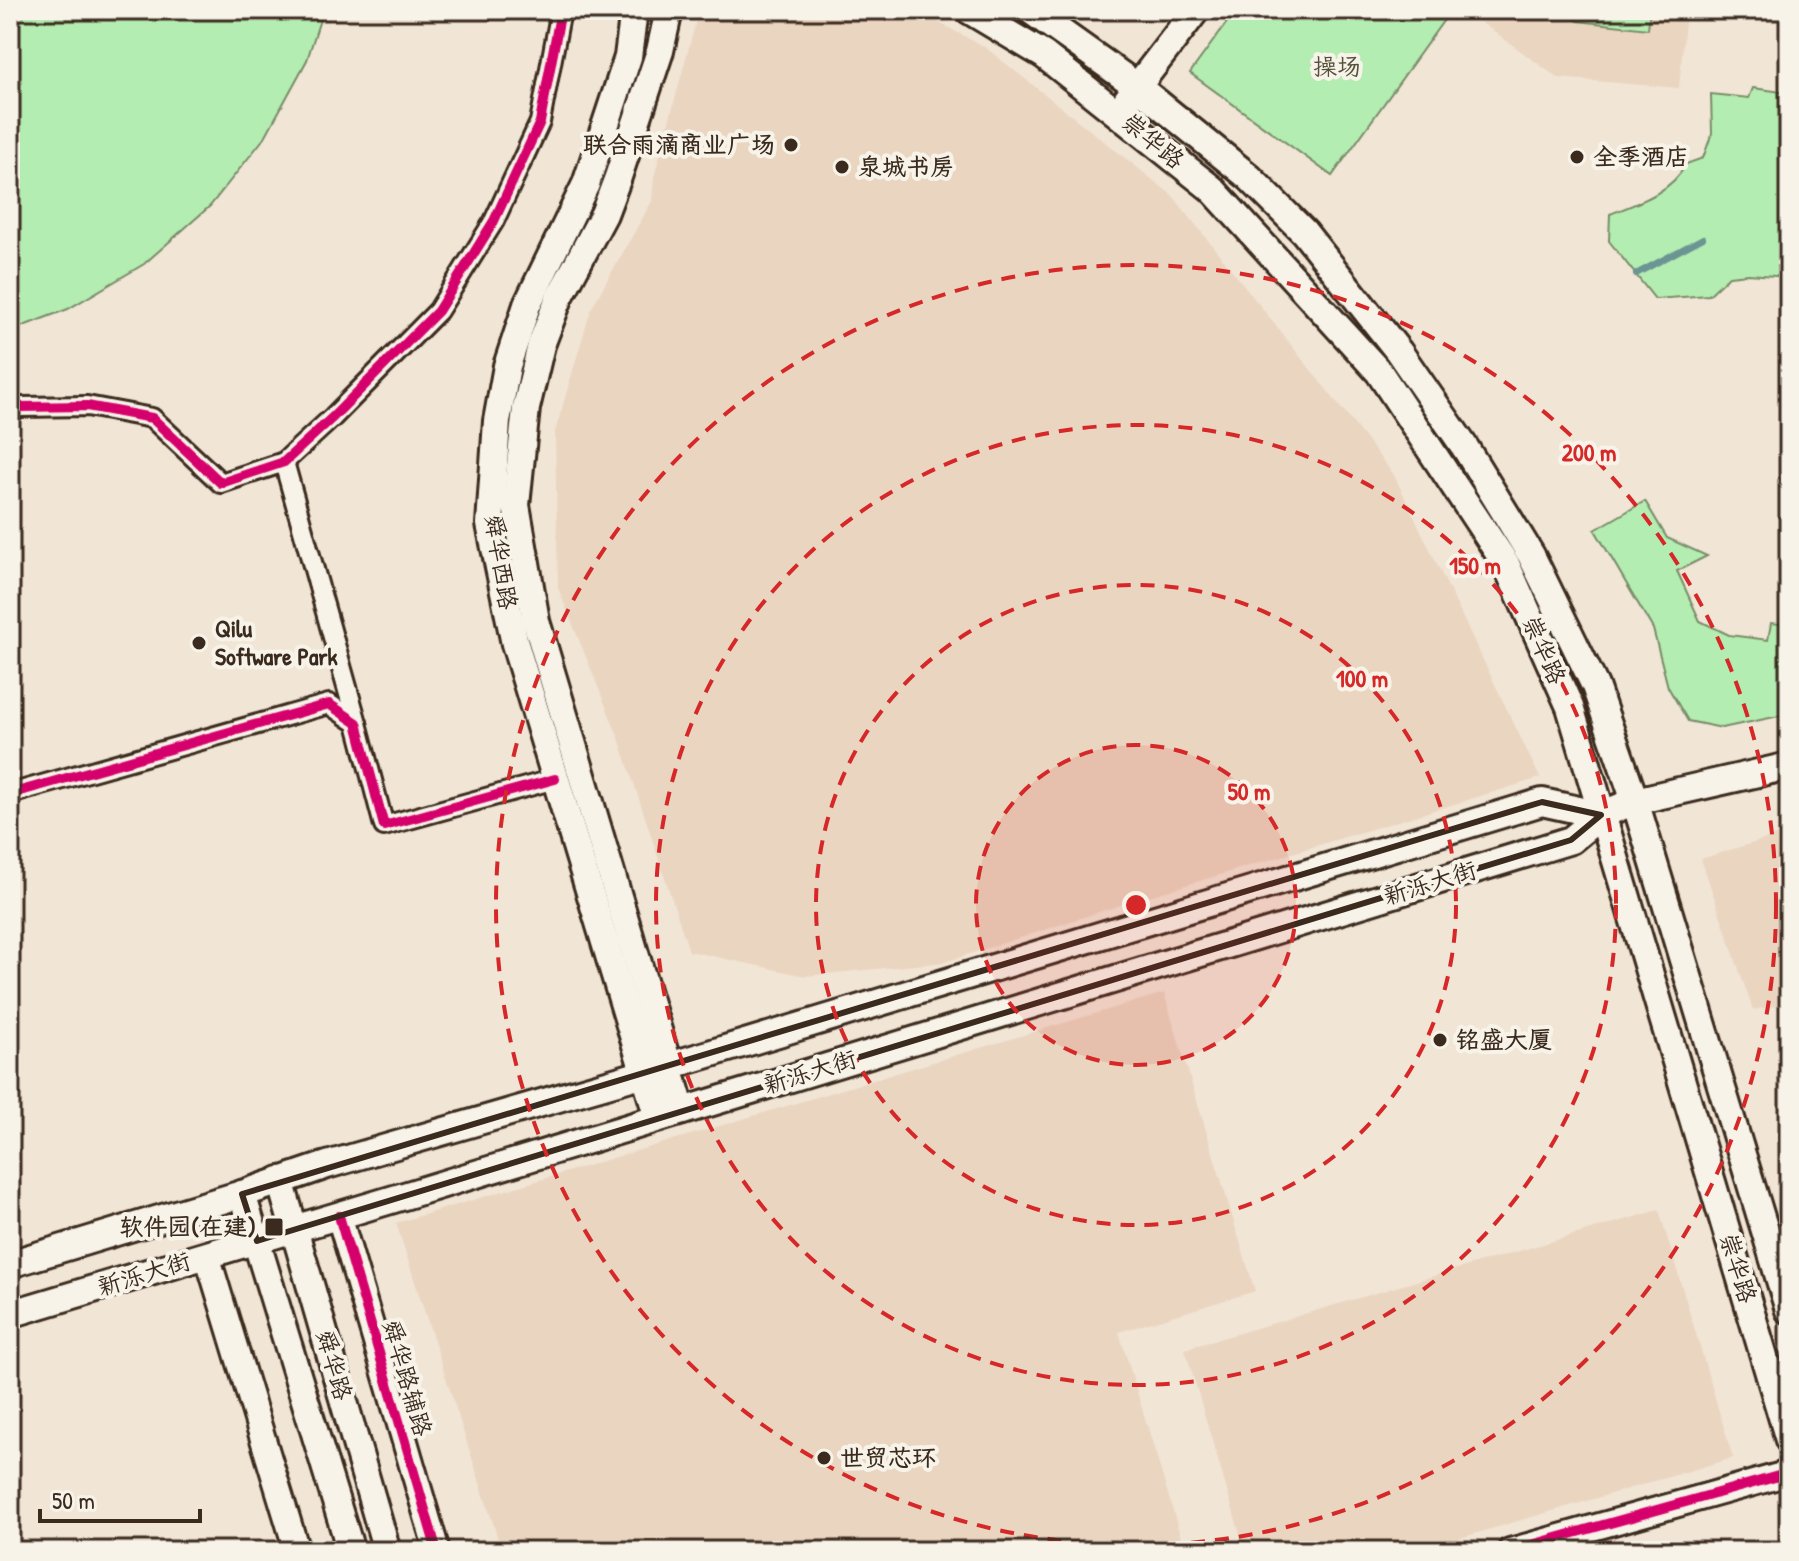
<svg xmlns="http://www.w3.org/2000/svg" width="1799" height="1561" font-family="'Patrick Hand','LXGW WenKai TC',sans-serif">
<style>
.built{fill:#ead5c0}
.green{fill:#b4edb1;stroke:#788c68;stroke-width:2}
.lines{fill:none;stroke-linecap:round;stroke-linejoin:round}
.stream{stroke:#6b9593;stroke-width:6}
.minor-casing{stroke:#3b2a1e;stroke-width:24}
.tertiary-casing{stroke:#3b2a1e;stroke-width:30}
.secondary-casing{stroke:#3b2a1e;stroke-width:32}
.minor{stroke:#f7f3e8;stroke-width:18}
.tertiary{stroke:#f7f3e8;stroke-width:24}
.secondary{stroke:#f7f3e8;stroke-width:26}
.cycleway-casing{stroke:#f7f3e8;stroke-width:15}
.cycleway{stroke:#d6006c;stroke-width:10}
.marked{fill:none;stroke:#3b2a1e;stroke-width:6;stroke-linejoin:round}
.ring{fill:none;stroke:#d62828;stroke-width:4;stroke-dasharray:14 10}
.poi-dot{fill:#3b2a1e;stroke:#f7f3e8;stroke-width:3}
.labels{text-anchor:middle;stroke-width:8;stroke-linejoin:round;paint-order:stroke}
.park-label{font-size:24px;fill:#53513b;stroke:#f7f3e8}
.street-label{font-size:24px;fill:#3b2a1e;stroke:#f7f3e8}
.poi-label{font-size:24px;font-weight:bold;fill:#3b2a1e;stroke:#f7f3e8;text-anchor:start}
.centre{fill:#d62828;stroke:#f7f3e8;stroke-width:4}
.ring-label{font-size:24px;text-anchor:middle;font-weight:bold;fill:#d62828;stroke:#f7f3e8;stroke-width:8;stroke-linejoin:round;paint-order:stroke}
</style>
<rect width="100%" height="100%" fill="#f1e5d6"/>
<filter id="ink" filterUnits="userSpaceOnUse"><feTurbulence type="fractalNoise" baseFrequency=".0125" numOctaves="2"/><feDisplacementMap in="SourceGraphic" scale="16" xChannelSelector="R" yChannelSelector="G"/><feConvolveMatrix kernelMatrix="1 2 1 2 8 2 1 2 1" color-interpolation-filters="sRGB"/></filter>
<g filter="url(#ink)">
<g class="built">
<path d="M699 10H916L986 48 1173 196 1394 475 1540 778 1130 902 945 962 805 976 689 951 620 741 558 588 555 432 591 309 652 201 654 177Z"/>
<path d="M1464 10H1686L1679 88 1558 78Z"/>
<path d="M1789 832V1003L1753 1010 1701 859Z"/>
<path d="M1164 993 1255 1291 1119 1332 1185 1551H502L396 1223Z"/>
<path d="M1659 1210 1733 1458 1416 1551H1245L1185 1349Z"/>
</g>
<g class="green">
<path d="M10 10H323L307 60 265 137 210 206 144 264 68 309 10 331Z"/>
<path d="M1236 10H1451L1332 176 1190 73Z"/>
<path d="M1565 10H1650L1648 29 1578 21Z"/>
<path d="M1753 88 1789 93V277L1748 274 1729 276 1709 295 1655 299 1609 241 1610 214C1638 203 1672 192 1686 164L1703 158 1712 133 1711 94 1749 98Z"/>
<path d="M1645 501 1667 538 1707 556 1677 571 1700 621 1729 635 1768 640 1771 623 1789 625V714L1722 728 1688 721 1668 687 1653 629 1595 530Z"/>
</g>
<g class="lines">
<path class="stream" d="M1636 274 1703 238"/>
<defs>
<g id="minor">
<path d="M10 412 20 407 87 406 152 418 221 483 284 462 333 417 438 311 494 221 540 122 561 10"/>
<path d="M284 462 357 723"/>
<path d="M10 794 329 704 357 723 384 826 555 779"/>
</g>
<g id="tertiary">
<path d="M339 1216 437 1551"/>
<path d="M207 1255 297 1551"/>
<path d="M1510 1551 1789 1473"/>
</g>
<g id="secondary">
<path d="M634 10 628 57 586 184 527 305 507 366 497 421 490 524 515 644 658 1118"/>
<path d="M669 10 660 51 618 177 604 214 559 298 541 345 526 408 516 505 536 621 682 1111"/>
<path d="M969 10 1044 55 1212 189 1379 372 1506 564 1570 707 1789 1440"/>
<path d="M1030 10 1138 87 1249 177 1304 232 1399 352 1466 449 1531 555 1595 686 1635 801 1789 1310"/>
<path d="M1127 100 1196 10"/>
<path d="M280 1180 387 1551"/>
<path d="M242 1194 351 1551"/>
<path d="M10 1264 242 1194 327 1165 669 1066 1542 802 1601 815"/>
<path d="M10 1314 414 1193 1571 840 1601 815 1635 801 1789 766"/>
</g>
</defs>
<use href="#minor" class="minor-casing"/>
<use href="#tertiary" class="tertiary-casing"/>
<use href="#secondary" class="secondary-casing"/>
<use href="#minor" class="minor"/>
<use href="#tertiary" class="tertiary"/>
<use href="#secondary" class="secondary"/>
<defs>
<g id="cycleway">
<path d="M10 412 20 407 87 406 152 418 221 483 284 462 333 417 438 311 494 221 540 122 561 10"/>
<path d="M10 794 329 704 357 723 384 826 555 779"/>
<path d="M339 1216 437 1551"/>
<path d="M1510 1551 1789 1473"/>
</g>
</defs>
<use href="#cycleway" class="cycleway-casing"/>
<use href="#cycleway" class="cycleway"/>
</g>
</g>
<path class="marked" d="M1542 802 1601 815 1571 840 257 1241 242 1194Z"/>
<circle cx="1136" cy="905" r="160" fill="#d62828" fill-opacity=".12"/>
<g class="ring">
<circle cx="1136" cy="905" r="160"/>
<circle cx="1136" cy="905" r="320"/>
<circle cx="1136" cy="905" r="480"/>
<circle cx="1136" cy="905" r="640"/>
</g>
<g class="poi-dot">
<circle cx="791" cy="145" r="8"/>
<circle cx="1577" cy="157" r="8"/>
<circle cx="842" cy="167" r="8"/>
<circle cx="199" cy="643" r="8"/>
<circle cx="1440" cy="1040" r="8"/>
<rect x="264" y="1217" width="20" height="20" rx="4"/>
<circle cx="824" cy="1458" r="8"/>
</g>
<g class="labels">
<g class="park-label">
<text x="1337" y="75">操场</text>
</g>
<g class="street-label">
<text transform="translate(1153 141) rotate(39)" y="8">崇华路</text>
<text transform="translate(501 562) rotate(81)" y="8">舜华西路</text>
<text transform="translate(1544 650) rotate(66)" y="8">崇华路</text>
<text transform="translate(1430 883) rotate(-17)" y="8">新泺大街</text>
<text transform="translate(810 1072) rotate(-17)" y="8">新泺大街</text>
<text transform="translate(1738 1268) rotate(73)" y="8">崇华路</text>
<text transform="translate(144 1274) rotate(-17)" y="8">新泺大街</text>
<text transform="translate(334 1365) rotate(74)" y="8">舜华路</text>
<text transform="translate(407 1378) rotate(74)" y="8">舜华路辅路</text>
</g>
<g class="poi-label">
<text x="775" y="153" text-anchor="end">联合雨滴商业广场</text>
<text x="1593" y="165">全季酒店</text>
<text x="858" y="175">泉城书房</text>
<text x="215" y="637">Qilu<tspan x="215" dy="28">Software Park</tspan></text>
<text x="1456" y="1048">铭盛大厦</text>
<text x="256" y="1235" text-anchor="end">软件园(在建)</text>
<text x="840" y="1466">世贸芯环</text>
</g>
</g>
<circle cx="1136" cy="905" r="12" class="centre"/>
<g class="ring-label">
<text x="1589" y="461">200 m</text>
<text x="1475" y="574">150 m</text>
<text x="1362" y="687">100 m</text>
<text x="1249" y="800">50 m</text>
</g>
<rect width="1799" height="1561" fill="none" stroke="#f7f3e8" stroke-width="40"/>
<rect x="20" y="20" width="1759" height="1521" fill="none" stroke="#3b2a1e" stroke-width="3" filter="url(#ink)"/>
<path d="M40 1509v12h160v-12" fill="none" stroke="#3b2a1e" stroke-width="4"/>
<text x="52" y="1509" font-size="24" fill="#3b2a1e" stroke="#f7f3e8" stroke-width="6" paint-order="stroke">50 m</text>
</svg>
